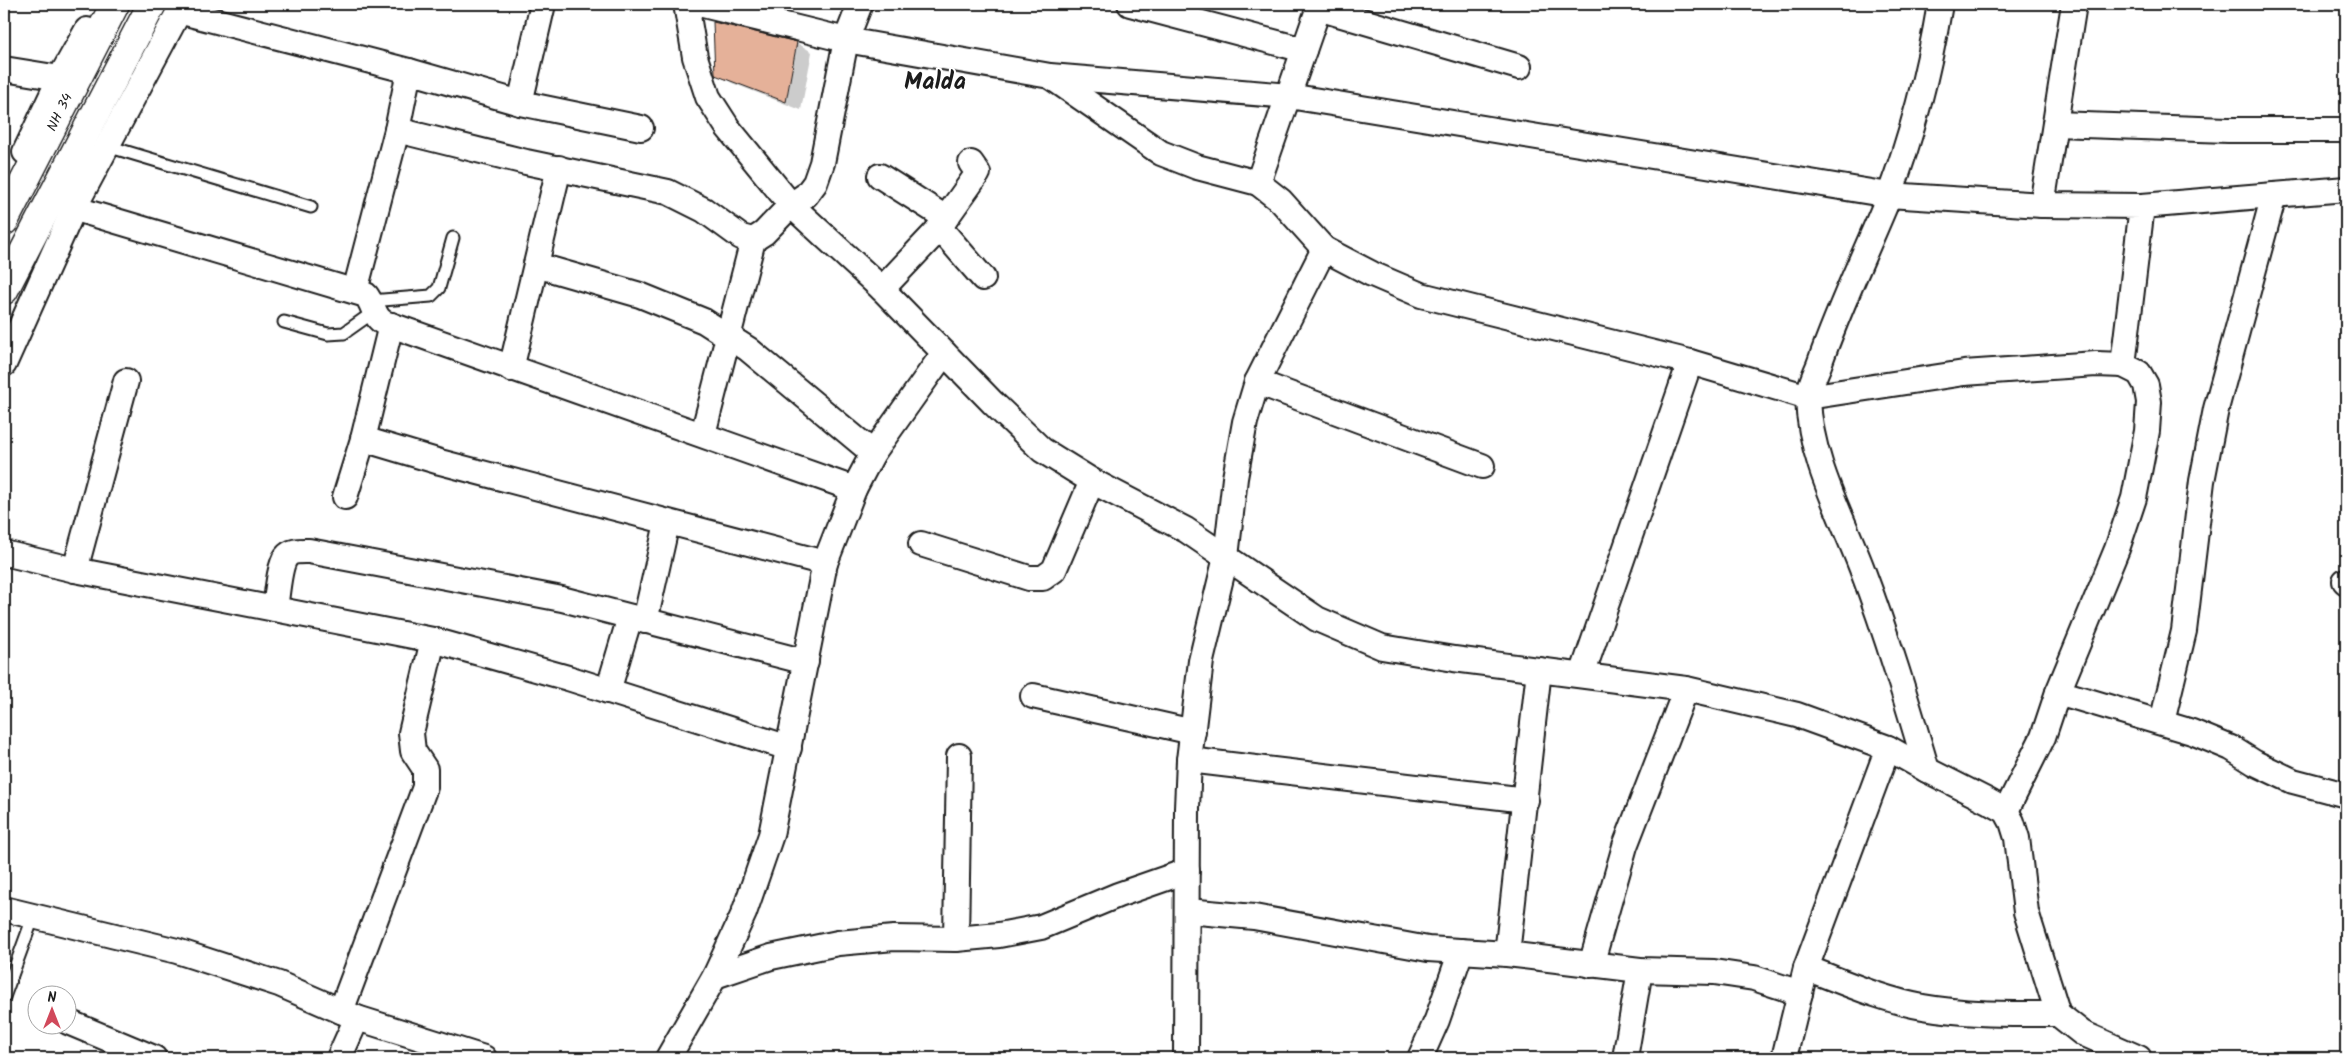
<svg xmlns="http://www.w3.org/2000/svg" width="2350" height="1062" font-family="Kalam,sans-serif">
<style>
.shadow{fill:#0003}
.building{fill:#e5b199;stroke:#1c1c1c}
.lines{fill:none;stroke-linecap:round;stroke-linejoin:round}
.lane-casing{stroke:#1c1c1c;stroke-width:15}
.street-casing{stroke:#1c1c1c;stroke-width:28}
.primary-casing{stroke:#1c1c1c;stroke-width:31}
.lane{stroke:#fff;stroke-width:11}
.street{stroke:#fff;stroke-width:24}
.primary{stroke:#fff;stroke-width:28}
.labels{text-anchor:middle;stroke-width:4;stroke-linejoin:round;paint-order:stroke}
.street-label{font-size:14px;fill:#1c1c1c;stroke:#fff}
.town-label{font-size:24px;font-weight:bold;fill:#1c1c1c;stroke:#fff}
</style>
<rect width="100%" height="100%" fill="#fff"/>
<filter id="ink" filterUnits="userSpaceOnUse"><feTurbulence type="fractalNoise" baseFrequency=".02" numOctaves="2"/><feDisplacementMap in="SourceGraphic" scale="10" xChannelSelector="R" yChannelSelector="G"/><feConvolveMatrix kernelMatrix="1 2 1 2 8 2 1 2 1" color-interpolation-filters="sRGB"/></filter>
<g filter="url(#ink)">
<path class="shadow" d="M714 23 797 43 812 52 801 110 732 83 717 74Z"/>
<path class="building" d="M713 22 797 42 786 102 715 75Z"/>
<g class="lines">
<defs>
<g id="lane">
<path d="M107 146 311 207"/>
<path d="M371 301 431 296 439 288 453 238"/>
<path d="M284 322 328 334 344 333 375 311"/>
<path d="M4 997 34 915"/>
</g>
<g id="street">
<path d="M686 4 695 57 708 97 728 128 791 205 882 289 993 403 1042 450 1092 481 1186 530 1317 619 1382 647 1454 659 1686 689 1797 715 1888 748 1927 770"/>
<path d="M699 4 846 40 1050 76 1289 96 1889 195 2042 205 2142 206 2123 365 2139 373 2146 385 2149 402 2147 431 2134 498 2117 549 2058 692 2043 737 2006 811"/>
<path d="M1130 4 1304 50"/>
<path d="M1320 4 1258 183 1281 201 1324 249 1372 274 1421 295 1690 362 1808 397 1964 373 2096 364 2123 365"/>
<path d="M1940 4C1929 70 1913 133 1889 196 1866 252 1839 307 1819 365 1815 375 1808 389 1808 399 1810 459 1841 514 1862 569 1887 635 1907 702 1927 770L1988 801 2006 811 2012 822 2017 838 2026 912 2058 1014 2082 1033 2139 1058"/>
<path d="M1318 8 1519 67"/>
<path d="M178 11 409 71 520 103 641 128"/>
<path d="M4 69 60 78"/>
<path d="M1051 77 1161 153 1197 167 1258 183"/>
<path d="M520 103 543 4"/>
<path d="M2055 124 2228 130H2346"/>
<path d="M397 130 526 162 668 192 704 210 741 237 753 240 764 233 791 205 806 195 815 183 822 163 846 40 860 4"/>
<path d="M25 152 60 78 87 30"/>
<path d="M880 176 946 218"/>
<path d="M49 201 366 295C375 306 374 323 391 325L854 489 873 453 944 353"/>
<path d="M2042 205 2074 4"/>
<path d="M2142 206 2346 189"/>
<path d="M936 232 978 173 971 163"/>
<path d="M536 265 640 295 704 321 748 349 873 453"/>
<path d="M882 289 936 232 944 233 983 278"/>
<path d="M355 291 397 130 409 71"/>
<path d="M4 364 74 208 183 4"/>
<path d="M511 369 559 168"/>
<path d="M1257 382 1482 466"/>
<path d="M703 434 753 240"/>
<path d="M363 439 440 462 825 563"/>
<path d="M345 497 363 439 391 325"/>
<path d="M921 544 1029 578H1043L1054 570 1092 481"/>
<path d="M4 553 75 570 433 640 568 678 789 748"/>
<path d="M75 570 126 381"/>
<path d="M2345 581 2346 582"/>
<path d="M275 609C277 597 279 566 286 557 291 550 301 551 309 551L562 599 806 662"/>
<path d="M645 621 667 523"/>
<path d="M1582 675 1690 362"/>
<path d="M608 691 630 617"/>
<path d="M2058 692 2192 732 2231 748 2255 763 2293 781 2346 795"/>
<path d="M1033 696 1193 732"/>
<path d="M2162 722 2184 631 2202 481 2216 409 2274 195"/>
<path d="M1189 760 1526 800"/>
<path d="M4 909 177 951 279 984 357 1018 484 1058"/>
<path d="M1187 911 1254 917 1428 949 1507 954 1640 970 1714 972 1754 978 1800 993"/>
<path d="M956 939 959 756"/>
<path d="M1507 954 1539 670"/>
<path d="M1591 965 1625 846 1686 689"/>
<path d="M1806 968C1844 982 1883 1000 1923 1007 1968 1015 2012 1014 2058 1014"/>
<path d="M715 976 744 913 771 835 825 563 854 489"/>
<path d="M341 1011 425 787V769L413 751 411 733 433 640"/>
<path d="M68 1022 154 1058"/>
<path d="M339 1058 357 1018"/>
<path d="M668 1058 715 976 771 957 838 943 894 938 956 939 999 935 1041 927 1118 895 1187 871"/>
<path d="M1186 1058 1187 808 1189 760 1201 661 1226 557 1235 478 1245 422 1257 382 1324 249"/>
<path d="M1420 1058 1437 1020 1461 951"/>
<path d="M1625 1058 1640 970"/>
<path d="M1784 1058 1806 968 1888 748"/>
</g>
<g id="primary">
<path d="M4 221 115 4"/>
<path d="M4 290 152 4"/>
</g>
</defs>
<use href="#lane" class="lane-casing"/>
<use href="#street" class="street-casing"/>
<use href="#primary" class="primary-casing"/>
<use href="#lane" class="lane"/>
<use href="#street" class="street"/>
<use href="#primary" class="primary"/>
</g>
</g>
<g class="labels">
<g class="street-label">
<text transform="translate(59 112) rotate(-64)" y="5">NH 34</text>
</g>
<g class="town-label">
<text x="935" y="89">Malda</text>
</g>
</g>
<rect width="2350" height="1062" fill="none" stroke="#fff" stroke-width="20"/>
<rect x="10" y="10" width="2330" height="1042" fill="none" stroke="#1c1c1c" stroke-width="2" filter="url(#ink)"/>
<g transform="translate(52 1010)"><circle r="24" fill="#ffffff" stroke="#a4a4a4"/>
<path d="M0-4L9 19L0 12L-9 19Z" fill="#d1495b"/>
<text y="-8" font-size="14" font-weight="bold" text-anchor="middle" fill="#1c1c1c">N</text>
</g>
</svg>
